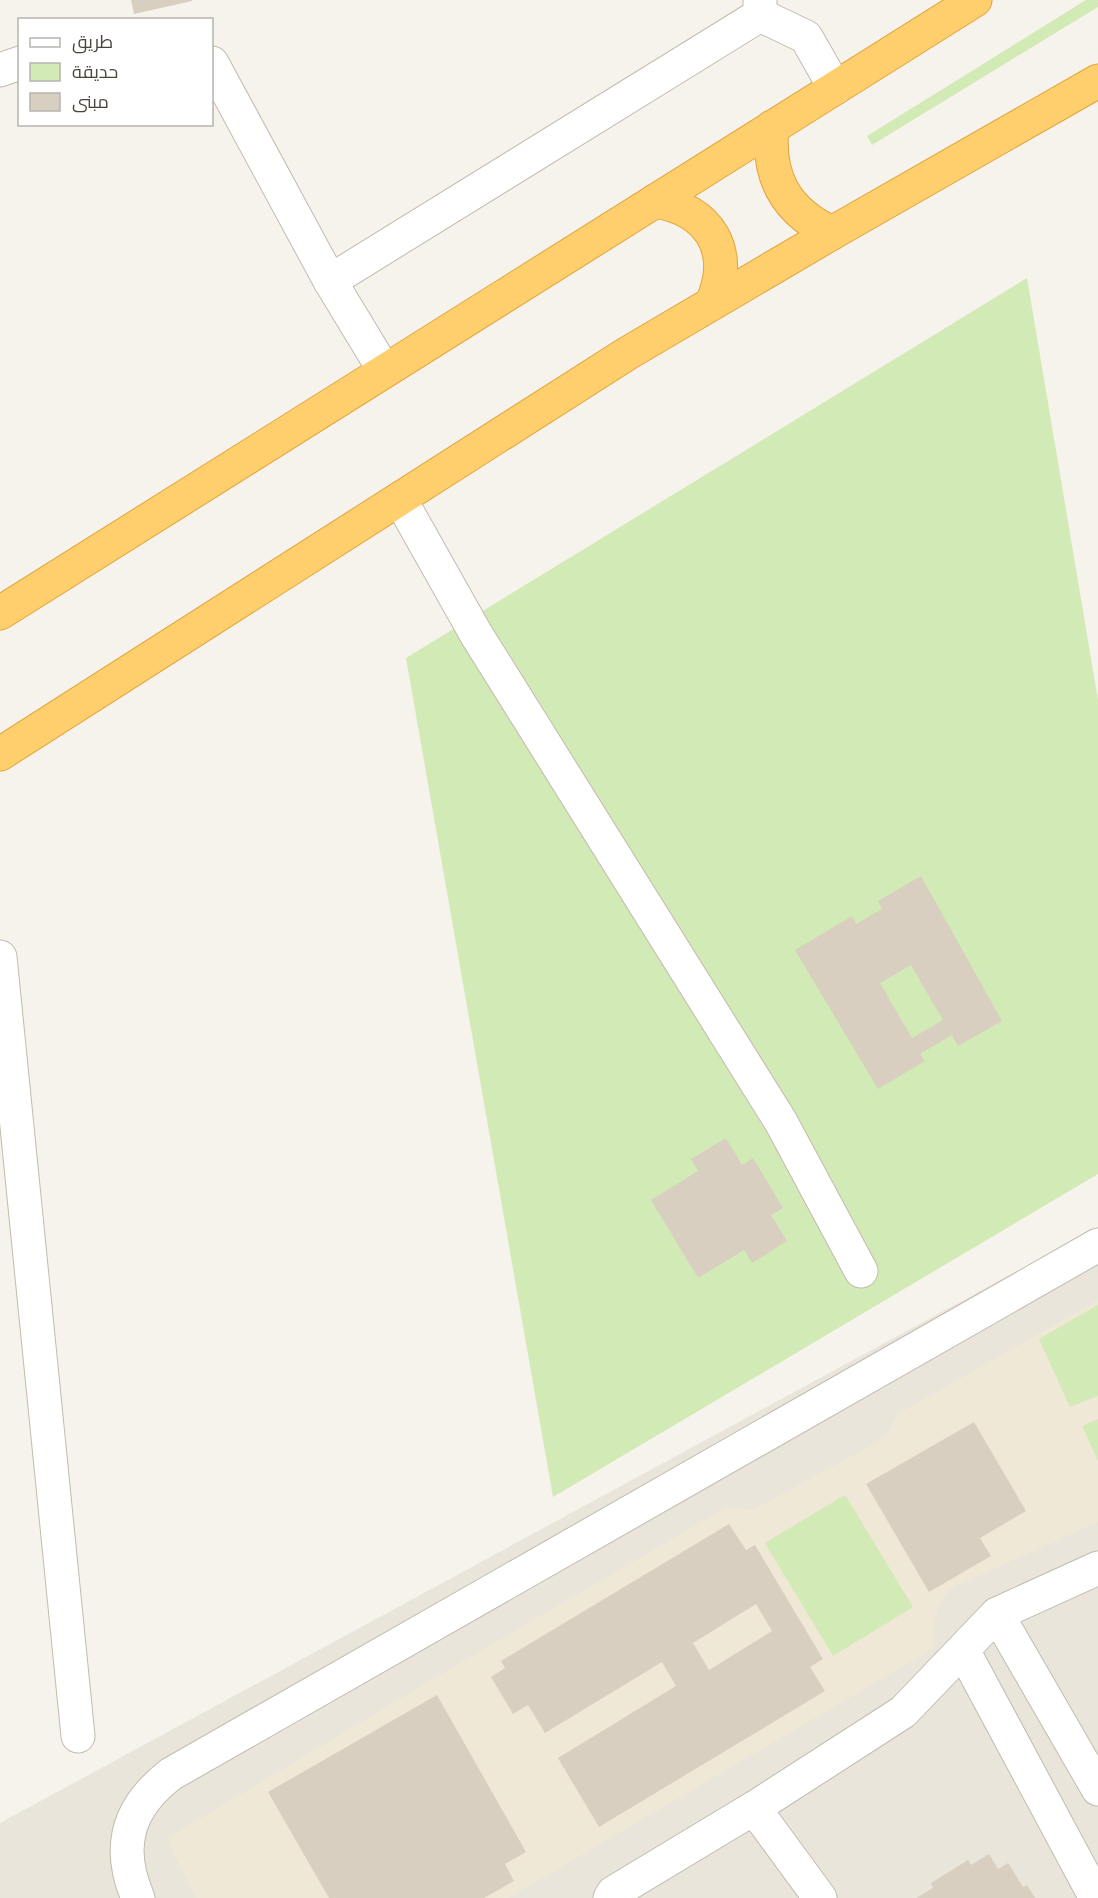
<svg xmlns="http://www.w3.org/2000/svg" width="1098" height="1898" font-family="Lato,Cairo,sans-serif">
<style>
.residential{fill:#eae5da}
.education{fill:#efe8d6}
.green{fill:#d2eab5}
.building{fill:#d8cfc1;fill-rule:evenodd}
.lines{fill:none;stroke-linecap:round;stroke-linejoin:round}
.minor-casing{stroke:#c2bbae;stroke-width:35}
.highway-casing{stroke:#e0a43c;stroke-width:35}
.minor{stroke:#fff;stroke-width:33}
.highway{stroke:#ffcf6e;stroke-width:33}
</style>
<rect width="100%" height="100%" fill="#f6f3ec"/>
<path class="residential" d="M1098 1227V1898H0V1823Z"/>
<path class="education" d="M1098 1300V1522L955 1586 948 1591 938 1606 934 1627V1648L508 1898H197L174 1855 168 1838 433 1679 727 1507 753 1510 885 1438 898 1414Z"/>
<g class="green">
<path d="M1086 0H1098V7L872 145 867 136Z"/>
<path d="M1027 278 1098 700V1174L553 1497 406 658Z"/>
<path d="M1098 1305V1396L1070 1407 1039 1339Z"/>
<path d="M1098 1419V1461L1082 1426Z"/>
<path d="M845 1495 913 1607 833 1656 765 1543Z"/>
</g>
<g class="building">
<path d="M131 0H192V1L134 14Z"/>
<path d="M921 876 1002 1021 958 1046 952 1035 920 1054 925 1061 878 1089 795 950 852 916 856 924 882 909 878 901ZM911 965 943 1020 912 1038 880 983Z"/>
<path d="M726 1138 742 1165 753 1158 783 1208 771 1215 787 1241 752 1263 744 1250 698 1278 651 1200 698 1171 691 1159Z"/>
<path d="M974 1422 1026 1511 980 1538 991 1556 929 1592 866 1484Z"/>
<path d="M729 1524 746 1550 755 1545 823 1659 810 1667 825 1691 599 1827 558 1758 676 1686 662 1662 545 1733 528 1705 513 1714 491 1677 505 1668 501 1661ZM756 1604 772 1631 709 1670 693 1643Z"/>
<path d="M437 1695 526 1852 505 1864 514 1881 484 1898H329L268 1792Z"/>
<path d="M989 1854 998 1869 1008 1863 1023 1887 1027 1885 1035 1898H916L933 1888 931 1883 968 1860 971 1865Z"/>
</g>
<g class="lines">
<defs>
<g id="minor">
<path d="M760 15 806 37 835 88"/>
<path d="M212 63 330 281 384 370"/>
<path d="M0 70 20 63"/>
<path d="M330 281 760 15V0"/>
<path d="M400 499 476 634 781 1122 861 1271"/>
<path d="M0 957 78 1736"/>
<path d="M997 1614 1098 1789"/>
<path d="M963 1650 1096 1898"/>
<path d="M754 1808 820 1898"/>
<path d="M138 1898C116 1847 127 1808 171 1774L1098 1245"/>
<path d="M610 1898 613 1893 754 1808 903 1712 997 1614 1098 1568"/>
</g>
<g id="highway">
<path d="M772 127C767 177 785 211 832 233"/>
<path d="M655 201C710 210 735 251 712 303"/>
<path d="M0 613 975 0"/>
<path d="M0 754 628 353 832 233 1098 81"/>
</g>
</defs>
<use href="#minor" class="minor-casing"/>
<use href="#highway" class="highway-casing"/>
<use href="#minor" class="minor"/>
<use href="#highway" class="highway"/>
</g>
<rect x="18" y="18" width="195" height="108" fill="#ffffff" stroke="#b7b4b0" stroke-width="1.5"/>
<rect x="30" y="38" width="30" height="9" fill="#ffffff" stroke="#b7b4b0" stroke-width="1.5"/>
<text x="72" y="48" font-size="18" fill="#4b4439">طريق</text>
<rect x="30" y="63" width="30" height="18" fill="#d2eab5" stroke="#b7b4b0" stroke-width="1.5"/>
<text x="72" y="78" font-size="18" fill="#4b4439">حديقة</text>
<rect x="30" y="93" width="30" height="18" fill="#d8cfc1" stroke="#b7b4b0" stroke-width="1.5"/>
<text x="72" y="108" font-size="18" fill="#4b4439">مبنى</text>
</svg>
